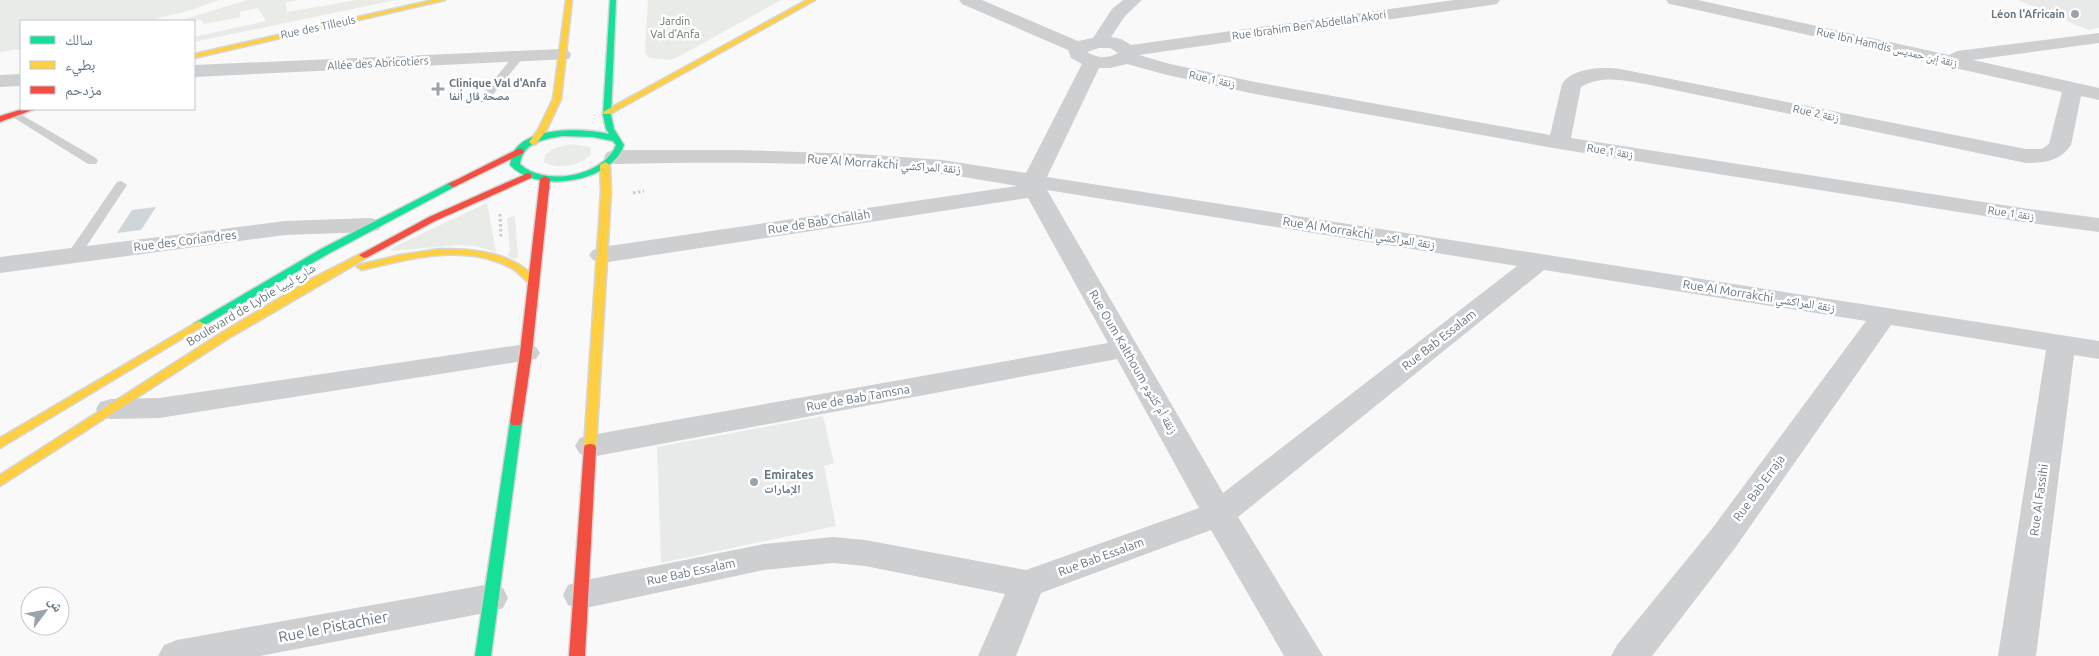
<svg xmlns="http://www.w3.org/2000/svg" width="2099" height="656" font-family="Ubuntu,'Noto Naskh Arabic',sans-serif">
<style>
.built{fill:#e8e9e9}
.green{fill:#e8ebe6}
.water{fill:#ced6d9}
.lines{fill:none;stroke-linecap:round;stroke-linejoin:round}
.fast-casing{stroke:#d5d6d7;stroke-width:3}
.slow-casing{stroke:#d5d6d7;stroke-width:3}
.jam-casing{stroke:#d5d6d7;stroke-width:3}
.path{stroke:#cbcccd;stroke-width:3;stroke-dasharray:2.5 2.5;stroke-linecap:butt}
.lane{fill:#cecfd0;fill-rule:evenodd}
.street{fill:#cecfd0;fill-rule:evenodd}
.fast{fill:#16e098;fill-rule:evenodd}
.slow{fill:#ffcf43;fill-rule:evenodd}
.jam{fill:#f24e42;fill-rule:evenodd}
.poi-dot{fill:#99a4ac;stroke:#fff;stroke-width:2}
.labels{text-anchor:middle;stroke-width:5;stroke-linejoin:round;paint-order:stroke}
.far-poi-label{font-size:11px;font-weight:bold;fill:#657683;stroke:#fff;text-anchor:end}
.far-park-label{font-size:11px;fill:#687a64;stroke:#fff}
.far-street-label{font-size:11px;fill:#657683;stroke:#fff}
.street-label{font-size:12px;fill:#657683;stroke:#fff}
.poi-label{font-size:12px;font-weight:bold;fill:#657683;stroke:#fff;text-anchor:start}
.near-street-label{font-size:15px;fill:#657683;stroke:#fff}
</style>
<rect width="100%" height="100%" fill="#f9f9f9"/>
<g class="built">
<path d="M2018 0H2099V28L2088 30Z"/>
<path d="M823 416 834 463 824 466 836 526 661 563 657 447Z"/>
</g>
<g class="green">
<path d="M0 0H219L188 11 147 21H21V49L0 52Z"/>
<path d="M247 0H300L286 2 287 12 357 0H396L194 42V37L266 21 258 8 239 12 241 17 203 24 201 20 178 21Z"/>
<path d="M648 0H781L676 58 669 60 649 58 645 53Z"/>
<path d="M571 144 590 147 591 154C581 166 558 170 544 162L545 155 555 148Z"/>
<path d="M487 203 496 252 475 246 458 245 390 251 394 247Z"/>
<path d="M515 216 518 257 514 259 507 256 510 250 507 218Z"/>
</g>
<path class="water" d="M156 207 141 230 117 233 132 210Z"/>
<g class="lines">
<defs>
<g id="fast">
<path d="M610 0H616L611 115 614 129 624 145C611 183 537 194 510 165 511 161 511 157 513 153 527 126 583 128 609 134L606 129 603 115ZM563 136 593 137 613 141 616 145C603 177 544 187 520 164 523 142 544 139 563 136Z"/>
<path d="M453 181 458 184 456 186 328 254 203 326 199 327 193 324 321 249Z"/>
<path d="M516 418 520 419 522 422 491 656H475L510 422 512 419Z"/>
</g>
<g id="slow">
<path d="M433 0H445L194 58V54Z"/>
<path d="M566 0H572L561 99 546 131 536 144 533 145 529 142 538 130 553 99Z"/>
<path d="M807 0H815L610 114H604L603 112Z"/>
<path d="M605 162 610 165 611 192 596 448 595 451H585L584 448 601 192 600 165Z"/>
<path d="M440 249C475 249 515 252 539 282L534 285C527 283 522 276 516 271 510 267 502 263 495 261 453 246 404 260 362 270L357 267 358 265 400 255Z"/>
<path d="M364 252 368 253 369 255 368 257 229 338 0 486V475L221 333 313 278Z"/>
<path d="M199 321 205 324 203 326 0 448V438Z"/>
</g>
<g id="jam">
<path d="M23 109H35L0 122V116Z"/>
<path d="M520 148 524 151 523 153 456 186 453 187 448 184Z"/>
<path d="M528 173 531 174V178L435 221 368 257 364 258 359 255 429 217Z"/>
<path d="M545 176 550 179 532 353 522 422 520 425H512L510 422 520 353 540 179Z"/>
<path d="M590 444 595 445 596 448 585 656H569L584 448 585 445Z"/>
</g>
</defs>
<use href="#fast" class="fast-casing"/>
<use href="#slow" class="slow-casing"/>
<use href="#jam" class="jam-casing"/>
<g class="path">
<path d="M633 193 644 191"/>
<path d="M500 214 501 237"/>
</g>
<g class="lane">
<path d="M518 54 523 57 522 59 487 102H479L477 100 479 98 514 55Z"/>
<path d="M15 111 96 158 98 161 96 164H88L11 116 9 114 11 112Z"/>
<path d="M121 181 127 185 80 256 78 259H68L66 256 117 182Z"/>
</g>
<g class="street">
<path d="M959 0H982L1078 41 1093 38 1112 9 1123 0H1142L1125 16 1111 37 1121 39 1131 45 1454 0H1500L1497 4 1491 5 1139 55 1170 64 1255 82 1550 135 1562 84C1574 67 1602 67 1620 69L2026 149H2042L2049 144 2062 92 1675 5 1669 4 1666 0H1698L1949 55 1957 51 2099 33V43L1973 60 2099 88V100L2081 96 2071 145C2060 161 2045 163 2026 163L1650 85C1628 81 1602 74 1581 87L1571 138 2022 208 2099 218V232L2022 222 1559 149 1255 94 1167 75 1127 64 1110 68H1099L1047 177 2099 341V359L2074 355 2036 656H1998L2046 350 1891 325 1735 548 1652 656H1611L1617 645 1711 530 1866 321 1544 270 1238 517 1323 656H1284L1211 530 1041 593 1016 656H978L1005 594 865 566 833 563 764 570 581 609 568 605 563 595 568 585 581 581 764 544 833 537 865 540 1026 570 1199 508 1117 359 591 457 580 454 575 446 580 438 591 435 1108 343 1028 198 602 263 593 260 589 255 593 250 602 247 1017 186C992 182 967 177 942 174 834 161 723 162 615 164L607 162 604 157 607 152 615 150H738L860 154 942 160 1026 173 1082 64 1071 58 1068 50 962 4ZM1099 48H1110L1118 53C1108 59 1097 58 1087 52ZM1047 190 1517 266 1223 493Z"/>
<path d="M562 49 569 51 571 55 569 59 194 77V65Z"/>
<path d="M21 74V86L0 87V75Z"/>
<path d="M370 218 379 220 382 225 379 230 370 232 285 235 0 273V257L285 221Z"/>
<path d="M526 344 536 347 540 353 536 359 159 418 111 419 100 416 96 409 100 402 111 399 159 398Z"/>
<path d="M490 584 503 588 508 598 503 608 490 612 260 656H158L164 645 177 640Z"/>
</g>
<use href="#fast" class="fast"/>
<use href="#slow" class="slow"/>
<use href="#jam" class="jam"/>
</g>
<g class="poi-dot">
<circle cx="2075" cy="14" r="5"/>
<path d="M435.5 81.5h5v5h5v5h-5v5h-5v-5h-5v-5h5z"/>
<circle cx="754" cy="482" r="5"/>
</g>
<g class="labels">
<g class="far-poi-label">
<text x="2065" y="18">Léon l'Africain</text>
<text x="449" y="87" text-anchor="start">Clinique Val d'Anfa<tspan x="449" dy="13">مصحة ڤال أنفا</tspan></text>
</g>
<g class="far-park-label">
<text x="675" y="25">Jardin<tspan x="675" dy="13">Val d'Anfa</tspan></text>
</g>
<g class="far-street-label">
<text transform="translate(1309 25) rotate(-8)" y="4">Rue Ibrahim Ben Abdellah Akori</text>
<text transform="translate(318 27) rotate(-12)" y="4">Rue des Tilleuls</text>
<text transform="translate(1887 47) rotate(13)" y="4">Rue Ibn Hamdis زنقة إبن حمديس</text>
<text transform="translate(378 63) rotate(-3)" y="4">Allée des Abricotiers</text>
<text transform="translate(1212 79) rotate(12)" y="4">Rue 1 زنقة</text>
<text transform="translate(1816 113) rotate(12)" y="4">Rue 2 زنقة</text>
<text transform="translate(1610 151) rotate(9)" y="4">Rue 1 زنقة</text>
<text transform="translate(2011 213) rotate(8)" y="4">Rue 1 زنقة</text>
</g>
<g class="street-label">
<text transform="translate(884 164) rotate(4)" y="4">Rue Al Morrakchi زنقة المراكشي</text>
<text transform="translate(819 222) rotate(-9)" y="4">Rue de Bab Challah</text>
<text transform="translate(1359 233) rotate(9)" y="4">Rue Al Morrakchi زنقة المراكشي</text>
<text transform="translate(185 241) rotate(-7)" y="4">Rue des Coriandres</text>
<text transform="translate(1759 296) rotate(9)" y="4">Rue Al Morrakchi زنقة المراكشي</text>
<text transform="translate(251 305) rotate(-31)" y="4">Boulevard de Lybie شارع ليبيا</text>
<text transform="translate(1439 340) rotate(-38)" y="4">Rue Bab Essalam</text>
<text transform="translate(1133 362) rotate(60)" y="4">Rue Oum Kalthoum زنقة أم كلثوم</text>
<text transform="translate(858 398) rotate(-10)" y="4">Rue de Bab Tamsna</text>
<text transform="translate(1759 488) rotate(-54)" y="4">Rue Bab Erraja</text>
<text transform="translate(2039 500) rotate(-82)" y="4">Rue Al Fassihi</text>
<text transform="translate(1101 557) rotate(-20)" y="4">Rue Bab Essalam</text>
<text transform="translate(691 572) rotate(-12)" y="4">Rue Bab Essalam</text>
</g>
<g class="poi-label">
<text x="764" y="479">Emirates<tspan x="764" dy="14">الإمارات</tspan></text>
</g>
<g class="near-street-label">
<text transform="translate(333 627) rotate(-11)" y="5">Rue le Pistachier</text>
</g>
</g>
<rect x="20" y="20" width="175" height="90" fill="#ffffff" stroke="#c1c8cd"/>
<rect x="30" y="36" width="25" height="8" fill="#16e098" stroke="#c1c8cd"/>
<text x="65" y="45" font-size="15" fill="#657683">سالك</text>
<rect x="30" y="61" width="25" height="8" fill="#ffcf43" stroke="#c1c8cd"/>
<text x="65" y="70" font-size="15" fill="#657683">بطيء</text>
<rect x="30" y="86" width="25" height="8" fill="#f24e42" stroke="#c1c8cd"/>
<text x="65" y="95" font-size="15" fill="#657683">مزدحم</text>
<g transform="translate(45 611) rotate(58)"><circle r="24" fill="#ffffff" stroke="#c1c8cd"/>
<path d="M0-4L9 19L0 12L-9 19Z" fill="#99a4ac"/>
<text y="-8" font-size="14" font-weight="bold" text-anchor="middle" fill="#657683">ش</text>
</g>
</svg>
